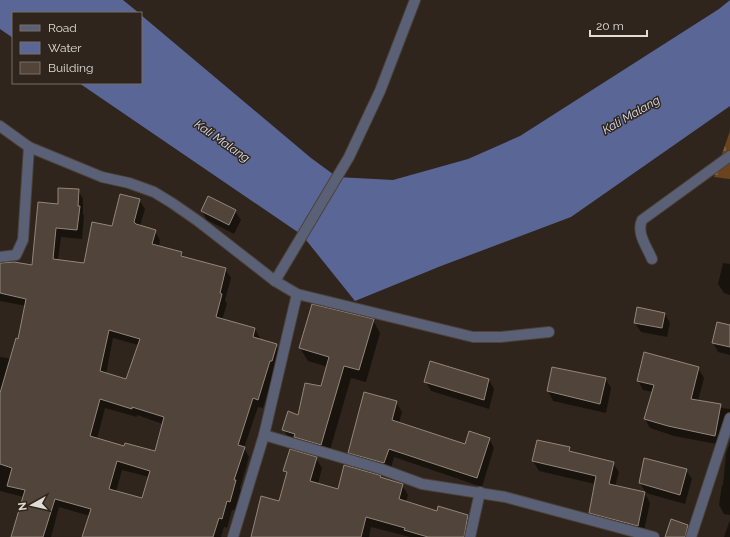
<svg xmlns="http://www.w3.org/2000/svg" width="730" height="537" font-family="Raleway,sans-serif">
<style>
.cemetery{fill:url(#cemetery-stones)}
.water{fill:#5a6696;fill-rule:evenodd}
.shadow{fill:#0007;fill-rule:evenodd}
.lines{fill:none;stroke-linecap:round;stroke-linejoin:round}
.river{stroke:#5a6696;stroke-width:34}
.building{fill:#51453b;stroke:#93867b;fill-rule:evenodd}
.minor-casing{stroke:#4c423a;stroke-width:12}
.minor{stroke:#5a6076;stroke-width:10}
.labels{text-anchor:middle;stroke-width:3;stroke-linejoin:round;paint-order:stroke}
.water-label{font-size:12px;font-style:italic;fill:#dee2f2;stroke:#2f251c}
</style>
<defs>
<pattern id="cemetery-stones" width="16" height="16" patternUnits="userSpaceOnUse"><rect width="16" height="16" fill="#6b431c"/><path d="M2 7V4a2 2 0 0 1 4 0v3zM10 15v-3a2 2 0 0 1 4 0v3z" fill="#805e3c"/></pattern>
</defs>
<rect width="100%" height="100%" fill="#2f251c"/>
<path class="cemetery" d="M730 131V179L714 177Z"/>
<g class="water">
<path d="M0 0H123L139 13H13V38L0 29Z"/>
<path d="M730 0V106L571 217 441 266 355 301 302 235 79 83H141V15L311 158 337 177 393 180 468 159 520 136 719 9ZM504 186 485 197 417 229H418Z"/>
</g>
<g class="shadow">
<path d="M78 190 83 199V214L84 216 82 239 61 237 58 260 85 264 112 227 139 200 145 209 140 226 155 231 160 240 159 247 182 253 184 258 225 269 231 278 225 300 227 304 222 320 255 329 260 338 259 340 276 345 281 354 275 369 263 408 258 407 244 448 249 457 240 488 241 490 235 510H232L227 528 224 527 221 537H83L90 516 59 507 51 537H12L24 497 0 491V357L84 369 26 306 0 301V264L33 266 59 205ZM113 338 138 345 127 380 106 374ZM105 408 137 417V415L163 424 155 453 125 447 97 439ZM122 470 149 477 143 500 116 492Z"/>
<path d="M202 211H235L241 220 234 234 207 220Z"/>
<path d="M723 263 730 264V295L724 293 718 284Z"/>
<path d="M665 314 670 323 667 337 641 332 635 323Z"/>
<path d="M373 320 380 333 366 382 351 378 328 457 291 442 284 430 298 416 322 388 328 367 308 361 300 348Z"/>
<path d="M730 326V355L718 352 713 343Z"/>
<path d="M698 368 704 378 698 401 720 405 722 408 730 409V424L722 445 674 436 650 428 645 419 653 392 643 390 638 380Z"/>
<path d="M605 378 611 388 606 413 553 401 548 391Z"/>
<path d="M489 380 494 389 489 409 431 391 426 382Z"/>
<path d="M396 402 402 412 399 423 465 445 489 438 494 448 482 487 394 457 390 472 354 462 349 452Z"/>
<path d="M730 442V515L724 514 719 505 722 485H723L726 454Z"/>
<path d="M569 448 572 452 613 463 619 472 615 487 645 493 650 503 643 535 595 522 590 513 595 484 539 471 533 461Z"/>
<path d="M316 458 322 468 318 484 339 490 380 477 381 479 402 485 408 495 406 503 438 512 468 516 474 526 471 537H410L371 527 369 537H252L280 502 287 475 285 471Z"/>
<path d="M686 470 692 479 685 504 646 493 640 483Z"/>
<path d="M730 520V537H724Z"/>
<path d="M687 526 690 530 688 537H666Z"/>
</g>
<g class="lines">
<path class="river" d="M337 222 375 249 502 189"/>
</g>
<g class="building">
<path d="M58 188 79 189 78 206H80L77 230 56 228 53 259 84 263 92 222 112 226 120 194 140 199 134 222 136 224 156 230 152 244 182 252 181 256 226 268 220 293 222 294 216 317 255 328 253 337 277 344 272 361H270L258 400 253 398 238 445 245 447 234 480H236L230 502 227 501 222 519 219 518 213 537H82L91 509 55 499 43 537H11L25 490 7 486 12 468 0 464V393L16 338 18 339 26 299 0 293V263L14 262 32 265 38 202 58 204ZM109 330 140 339 126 379 100 371ZM100 399 132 409V407L164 417 155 451 125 443 124 446 90 436ZM117 461 150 471 142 498 109 489Z"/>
<path d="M208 196 236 210 229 225 201 211Z"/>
<path d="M312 304 374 319 359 370 344 366 321 445 294 437 295 434 282 430 288 411 298 415 305 383 321 386 329 357 299 348Z"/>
<path d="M637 307 665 313 662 328 634 323Z"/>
<path d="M717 322 730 325V347L712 343Z"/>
<path d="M644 352 699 367 691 399 721 404 715 436 668 426 644 419 654 385 637 381Z"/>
<path d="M430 361 489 379 484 400 424 382Z"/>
<path d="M552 367 606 378 600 404 547 391Z"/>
<path d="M364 392 397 401 392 420 465 444 469 431 490 438 477 478 389 449 384 463 348 453Z"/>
<path d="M537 440 570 447 569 451 614 462 609 484 645 492 638 526 589 513 596 476 532 461Z"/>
<path d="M290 449 317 457 310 481 338 489 344 465 379 475 381 476 380 477 403 484 399 499 437 511 438 506 468 515 464 537H428L404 530 405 528 366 517 361 537H251L261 496 279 501 287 472 283 471Z"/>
<path d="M644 458 687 469 680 495 639 483Z"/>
<path d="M671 519 688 525 685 537H665Z"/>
</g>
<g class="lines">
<defs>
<g id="minor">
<path d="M0 126 29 147 102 177 129 183 154 192 172 203 198 221 275 281 297 294 473 337H501L549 332"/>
<path d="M0 257 16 255 23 240 29 147"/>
<path d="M652 259C647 247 636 233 642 220L730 156"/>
<path d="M275 281 349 157 380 91 415 0"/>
<path d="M264 435 381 469 422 484 505 497 654 537"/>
<path d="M233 537 264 435 297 294"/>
<path d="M470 537 480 492"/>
<path d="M691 537 730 418"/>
</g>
</defs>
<use href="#minor" class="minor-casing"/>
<use href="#minor" class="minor"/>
</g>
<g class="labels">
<g class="water-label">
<text transform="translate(631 115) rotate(-30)" y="4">Kali Malang</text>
<text transform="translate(222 141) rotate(35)" y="4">Kali Malang</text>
</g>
</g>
<rect x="12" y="12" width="130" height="72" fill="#2f251c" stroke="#776e66"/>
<rect x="20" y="25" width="20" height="6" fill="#5a6076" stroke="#776e66"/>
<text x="48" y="32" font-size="12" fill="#e2dbd5">Road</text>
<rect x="20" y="42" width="20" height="12" fill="#5a6696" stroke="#776e66"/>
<text x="48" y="52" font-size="12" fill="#e2dbd5">Water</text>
<rect x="20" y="62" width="20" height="12" fill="#51453b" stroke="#776e66"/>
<text x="48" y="72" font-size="12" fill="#e2dbd5">Building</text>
<g transform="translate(32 505) rotate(262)" stroke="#2f251c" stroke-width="3" paint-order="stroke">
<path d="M0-3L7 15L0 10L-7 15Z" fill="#e2dbd5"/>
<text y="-6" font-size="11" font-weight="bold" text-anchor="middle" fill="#e2dbd5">N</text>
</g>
<path d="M590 30v6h57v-6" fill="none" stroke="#e2dbd5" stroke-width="2"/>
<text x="596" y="30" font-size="12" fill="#e2dbd5" stroke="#2f251c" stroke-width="3" paint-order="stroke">20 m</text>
</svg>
